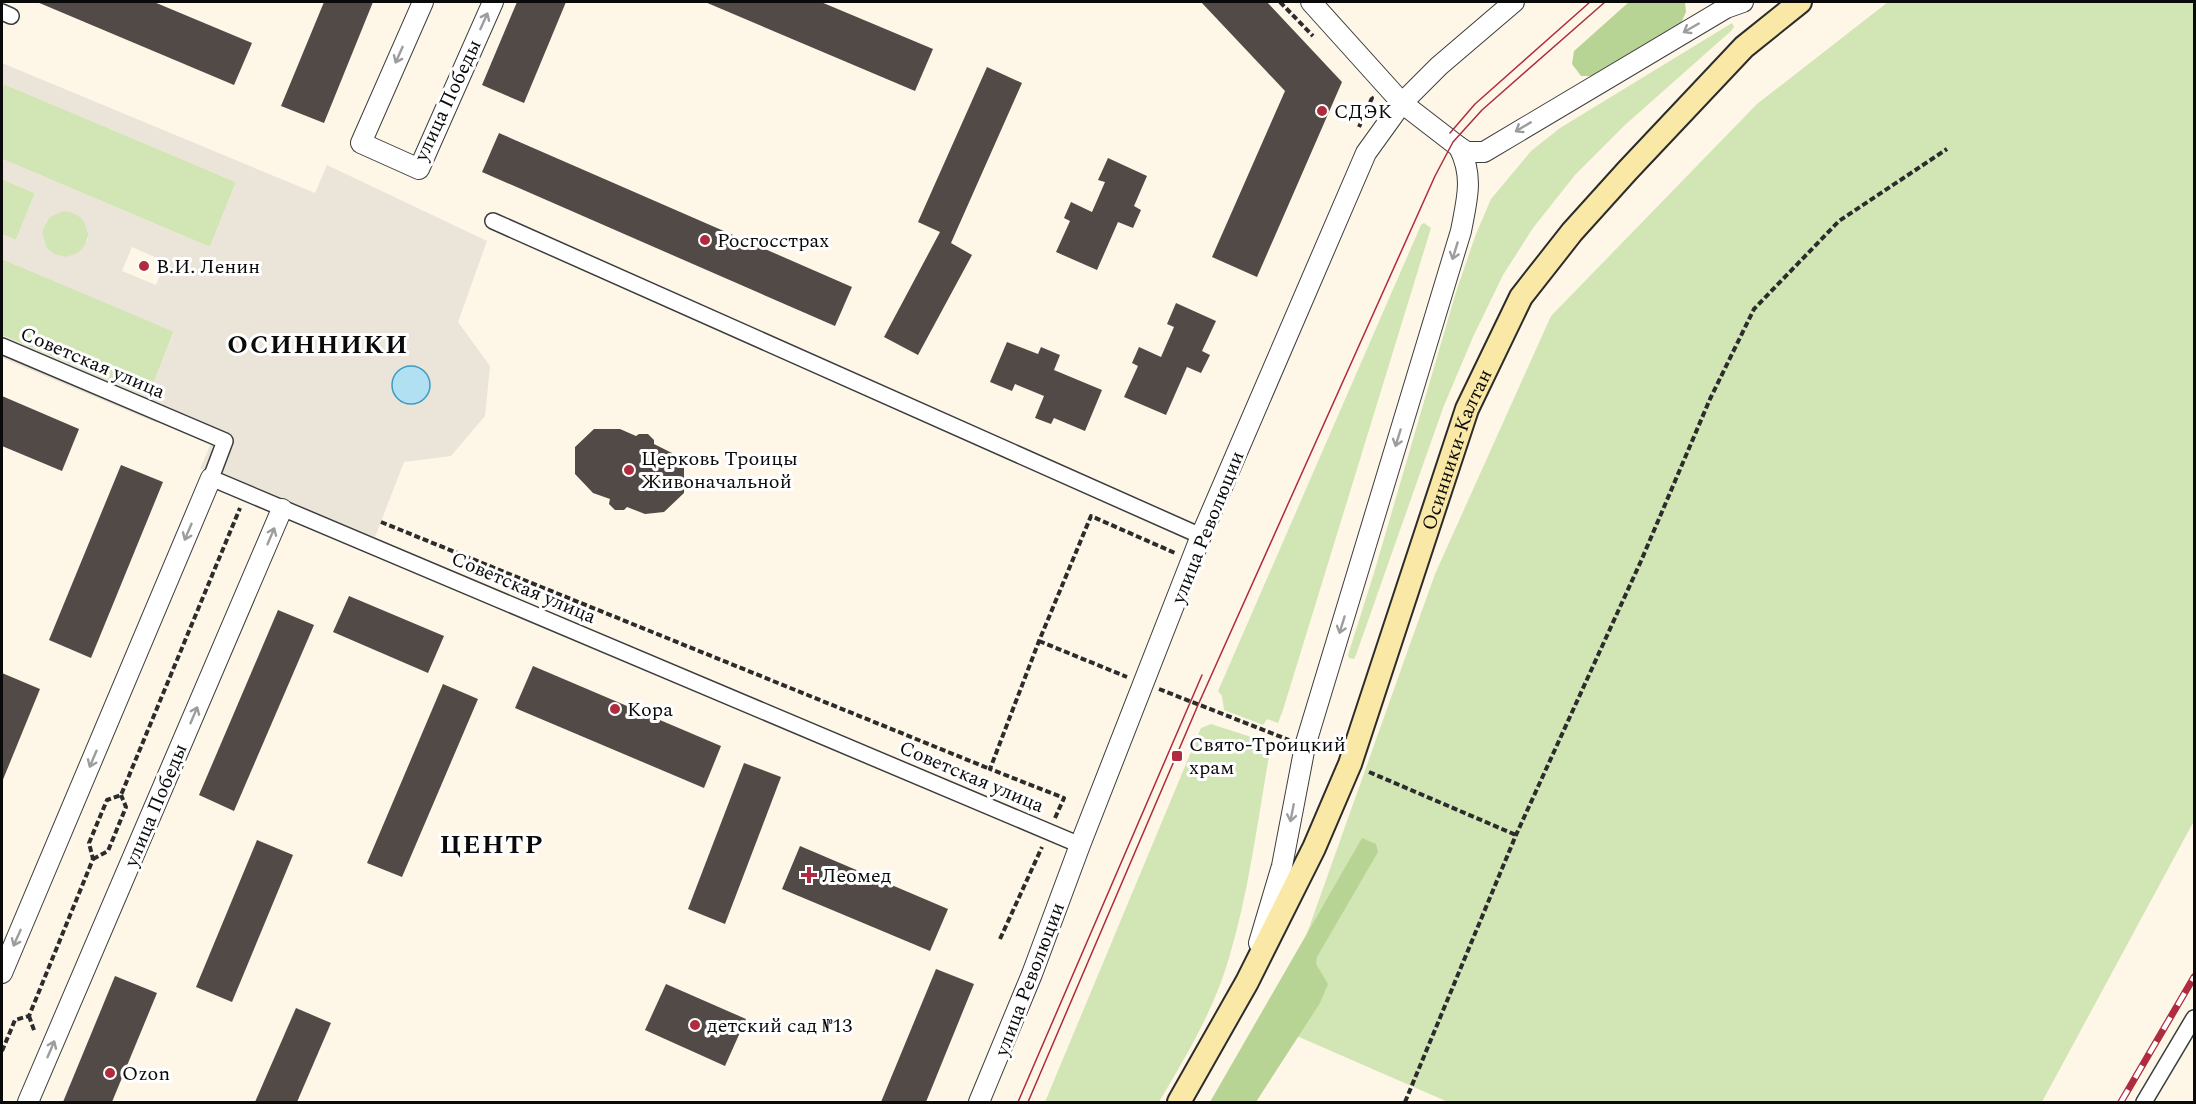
<svg xmlns="http://www.w3.org/2000/svg" width="2196" height="1104" font-family="Spectral,serif">
<style>
.green{fill:#d2e5b5}
.forest{fill:#b8d495}
.plaza{fill:#ebe4d9;fill-rule:evenodd}
.water{fill:#b0e0f1;stroke:#3b9bc4;stroke-width:1.5}
.building{fill:#514a47}
.lines{fill:none;stroke-linecap:round;stroke-linejoin:round}
.minor-casing{stroke:#3d3d3d;stroke-width:18}
.tertiary-casing{stroke:#3d3d3d;stroke-width:22}
.secondary-casing{stroke:#2c2c2c;stroke-width:26}
.path{stroke:#2c2c2c;stroke-width:4;stroke-dasharray:6 3;stroke-linecap:butt}
.minor{stroke:#fff;stroke-width:15}
.tertiary{stroke:#fff;stroke-width:20}
.secondary{stroke:#fae8a6;stroke-width:22}
.tram{stroke:#af2c3f;stroke-width:1.5}
.rail-casing{stroke:#af2c3f;stroke-width:7}
.rail{stroke:#fff;stroke-width:4.5;stroke-dasharray:14;stroke-linecap:butt}
.oneway{stroke:#9d9d9d}
.poi-dot{fill:#af2c3f;stroke:#fff;stroke-width:2}
.labels{text-anchor:middle;stroke-width:6;stroke-linejoin:round;paint-order:stroke}
.street-label{font-size:20px;fill:#0a0a0a;stroke:#fff}
.poi-label{font-size:20px;fill:#0a0a0a;stroke:#fff;text-anchor:start}
.district-label{font-size:26px;font-weight:bold;letter-spacing:1.5px;fill:#0a0a0a;stroke:#fff}
</style>
<rect width="100%" height="100%" fill="#fef7e8"/>
<g class="green">
<path d="M1888 2H2194V821L2042 1102H1448L1274 1026 1435 574 1551 316 1757 104Z"/>
<path d="M1732 23 1734 27 1731 31 1625 125 1575 175 1533 228 1503 275 1473 337 1443 408 1356 655 1354 659 1349 658 1348 655 1374 573 1456 292 1476 234 1491 199 1531 151 1560 128Z"/>
<path d="M4 84 236 182 210 247 2 159V91Z"/>
<path d="M2 179 35 193 16 240 2 234Z"/>
<circle cx="65" cy="234" r="23"/>
<path d="M1424 223 1431 228 1283 710 1278 723 1267 719 1263 725 1224 710 1222 696 1218 691 1421 225Z"/>
<path d="M2 259 174 331 148 397 2 335Z"/>
<path d="M1211 724 1254 738 1255 746 1270 750C1258 819 1249 891 1229 958 1214 1010 1186 1056 1159 1102H1045L1201 728Z"/>
</g>
<g class="forest">
<path d="M1629 2H1685L1686 12 1677 32 1600 76H1581L1572 64 1574 51Z"/>
<path d="M1362 838 1376 844 1378 852 1317 957 1316 964 1328 984 1320 1003 1256 1102H1210Z"/>
</g>
<path class="plaza" d="M2 63 315 193 327 165 487 241 458 322 490 366 485 416 451 456 404 462 375 537 214 470 200 469 211 443 158 420 157 423 2 358V335L148 397 174 332 2 259V234L16 240 35 193 2 179V159L210 247 236 182 4 84 2 91ZM64 211 71 212 83 219 88 233V240L80 252 66 257 51 253 46 246 42 231 50 217ZM132 247 166 262 156 285 122 271Z"/>
<circle class="water" cx="411" cy="385" r="19"/>
<g class="building">
<path d="M37 2H154L252 43 234 85Z"/>
<path d="M324 2H373L324 123 281 106Z"/>
<path d="M517 2H566L524 103 482 85Z"/>
<path d="M705 2H821L933 49 915 91Z"/>
<path d="M1201 2H1267L1342 82 1257 277 1212 257 1285 91Z"/>
<path d="M987 67 1022 83 951 243 972 255 918 355 884 337 940 232 918 222Z"/>
<path d="M499 133 852 287 835 326 482 172Z"/>
<path d="M1108 158 1147 176 1134 206 1141 210 1133 228 1118 222 1097 270 1056 252 1070 221 1064 218 1071 202 1092 212 1105 182 1098 180Z"/>
<path d="M1176 303 1216 321 1202 351 1210 355 1201 373 1187 367 1166 415 1124 397 1138 366 1132 363 1139 347 1161 357 1174 327 1167 324Z"/>
<path d="M1007 342 1038 354 1041 347 1060 355 1054 370 1102 390 1085 431 1054 418 1051 424 1035 418 1044 396 1015 384 1012 391 990 382Z"/>
<path d="M2 396 79 429 62 471 2 446Z"/>
<path d="M594 429H620L636 436 639 434H648L654 440V444L674 454 684 467V493L664 512 645 514 627 507 624 510H615L609 504 610 499 593 493 575 474V447Z"/>
<path d="M121 465 163 482 91 658 49 640Z"/>
<path d="M349 596 444 636 428 673 333 632Z"/>
<path d="M278 610 314 625 234 811 199 795Z"/>
<path d="M533 666 721 746 704 788 515 708Z"/>
<path d="M2 673 40 689 2 782Z"/>
<path d="M443 684 478 699 402 877 367 863Z"/>
<path d="M744 763 781 777 725 924 688 909Z"/>
<path d="M257 840 293 855 232 1002 196 987Z"/>
<path d="M800 846 948 909 930 951 782 889Z"/>
<path d="M936 969 974 984 926 1102H881Z"/>
<path d="M115 976 157 993 112 1102H63Z"/>
<path d="M666 984 746 1019 725 1066 645 1030Z"/>
<path d="M296 1008 331 1023 297 1102H255Z"/>
</g>
<g class="lines">
<defs>
<g id="minor">
<path d="M2 12 11 16"/>
<path d="M493 221 1201 536"/>
<path d="M2 346 225 441 211 478 1080 845"/>
<path d="M2144 1102 2194 1018"/>
</g>
<g id="tertiary">
<path d="M423 2 361 143 419 169 493 2"/>
<path d="M1311 2 1402 103 1459 147"/>
<path d="M1259 943 1282 866 1305 746 1461 231C1467 199 1474 177 1459 147L1467 152H1484L1726 8 1743 2"/>
<path d="M2 973 211 478"/>
<path d="M28 1102 282 509"/>
<path d="M979 1102 1032 974 1080 845 1201 536 1366 153 1402 103 1439 66 1514 2"/>
</g>
<g id="secondary">
<path id="s1" d="M1179 1102 1247 982 1314 848 1350 764 1467 409 1521 297 1572 232 1628 170 1744 47 1800 2"/>
</g>
</defs>
<use href="#minor" class="minor-casing"/>
<use href="#tertiary" class="tertiary-casing"/>
<use href="#secondary" class="secondary-casing"/>
<g class="path">
<path d="M1280 2 1313 36"/>
<path d="M1359 127 1372 98 1370 96"/>
<path d="M381 522 990 769"/>
<path d="M1039 641 1127 677"/>
<path d="M1159 689 1289 740"/>
<path d="M1369 772 1516 835"/>
<path d="M1055 818 1064 798 990 769 1039 641 1091 516 1175 553"/>
<path d="M93 859 108 851 126 807 121 795"/>
<path d="M1000 939 1042 847"/>
<path d="M29 1016 35 1033"/>
<path d="M2 1051 15 1020 29 1016 93 859 89 843 107 800 121 795 240 508"/>
<path d="M1405 1102 1516 835 1641 561 1710 399 1754 309 1839 221 1947 149"/>
</g>
<use href="#minor" class="minor"/>
<use href="#tertiary" class="tertiary"/>
<use href="#secondary" class="secondary"/>
<g class="tram">
<path d="M1450 133 1475 104 1590 2"/>
<path d="M1018 1102 1202 675"/>
<path d="M1028 1102 1198 705 1435 176 1453 142 1482 110 1605 2"/>
</g>
<defs>
<path id="rail" d="M2121 1102 2194 977"/>
</defs>
<use href="#rail" class="rail-casing"/>
<use href="#rail" class="rail"/>
</g>
<defs><path id="oneway-shaft" d="M-6 0H5M1.5-3L5.5 0L1.5 3" fill="none" stroke-width="1.6" stroke-linecap="round" stroke-linejoin="round" transform="scale(1.5)"/></defs>
<g class="oneway">
<use href="#oneway-shaft" transform="translate(484 21) rotate(-66)"/>
<use href="#oneway-shaft" transform="translate(1691 28) rotate(150)"/>
<use href="#oneway-shaft" transform="translate(399 55) rotate(114)"/>
<use href="#oneway-shaft" transform="translate(1523 127) rotate(149)"/>
<use href="#oneway-shaft" transform="translate(1455 251) rotate(107)"/>
<use href="#oneway-shaft" transform="translate(1398 438) rotate(107)"/>
<use href="#oneway-shaft" transform="translate(188 532) rotate(113)"/>
<use href="#oneway-shaft" transform="translate(271 536) rotate(-67)"/>
<use href="#oneway-shaft" transform="translate(1342 625) rotate(107)"/>
<use href="#oneway-shaft" transform="translate(194 715) rotate(-67)"/>
<use href="#oneway-shaft" transform="translate(93 759) rotate(113)"/>
<use href="#oneway-shaft" transform="translate(1292 813) rotate(101)"/>
<use href="#oneway-shaft" transform="translate(17 938) rotate(114)"/>
<use href="#oneway-shaft" transform="translate(51 1049) rotate(-67)"/>
</g>
<g class="poi-dot">
<circle cx="1322" cy="111" r="6"/>
<circle cx="705" cy="240" r="6"/>
<circle cx="144" cy="266" r="6"/>
<circle cx="629" cy="470" r="6"/>
<circle cx="615" cy="709" r="6"/>
<rect x="1171" y="750" width="12" height="12" rx="3"/>
<path d="M806 866h6v6h6v6h-6v6h-6v-6h-6v-6h6z"/>
<circle cx="695" cy="1025" r="6"/>
<circle cx="110" cy="1073" r="6"/>
</g>
<g class="labels">
<g class="street-label">
<text transform="translate(447 100) rotate(-65)" y="7">улица Победы</text>
<text transform="translate(93 362) rotate(23)" y="7">Советская улица</text>
<text dy="7" stroke="none"><textPath href="#s1" startOffset="711">Осинники-Калтан</textPath></text>
<text transform="translate(1207 527) rotate(-68)" y="7">улица Революции</text>
<text transform="translate(524 587) rotate(23)" y="7">Советская улица</text>
<text transform="translate(972 776) rotate(23)" y="7">Советская улица</text>
<text transform="translate(155 805) rotate(-67)" y="7">улица Победы</text>
<text transform="translate(1029 979) rotate(-69)" y="7">улица Революции</text>
</g>
<g class="poi-label">
<text x="1334" y="118">СДЭК</text>
<text x="717" y="247">Росгосстрах</text>
<text x="156" y="273">В.И. Ленин</text>
<text x="641" y="465">Церковь Троицы<tspan x="641" dy="23">Живоначальной</tspan></text>
<text x="627" y="716">Кора</text>
<text x="1189" y="751">Свято-Троицкий<tspan x="1189" dy="23">храм</tspan></text>
<text x="822" y="882">Леомед</text>
<text x="707" y="1032">детский сад №13</text>
<text x="122" y="1080">Ozon</text>
</g>
<g class="district-label">
<text x="318" y="353">ОСИННИКИ</text>
<text x="492" y="853">ЦЕНТР</text>
</g>
</g>
<rect width="2196" height="1104" fill="none" stroke="#0a0a0a" stroke-width="6"/>
</svg>
